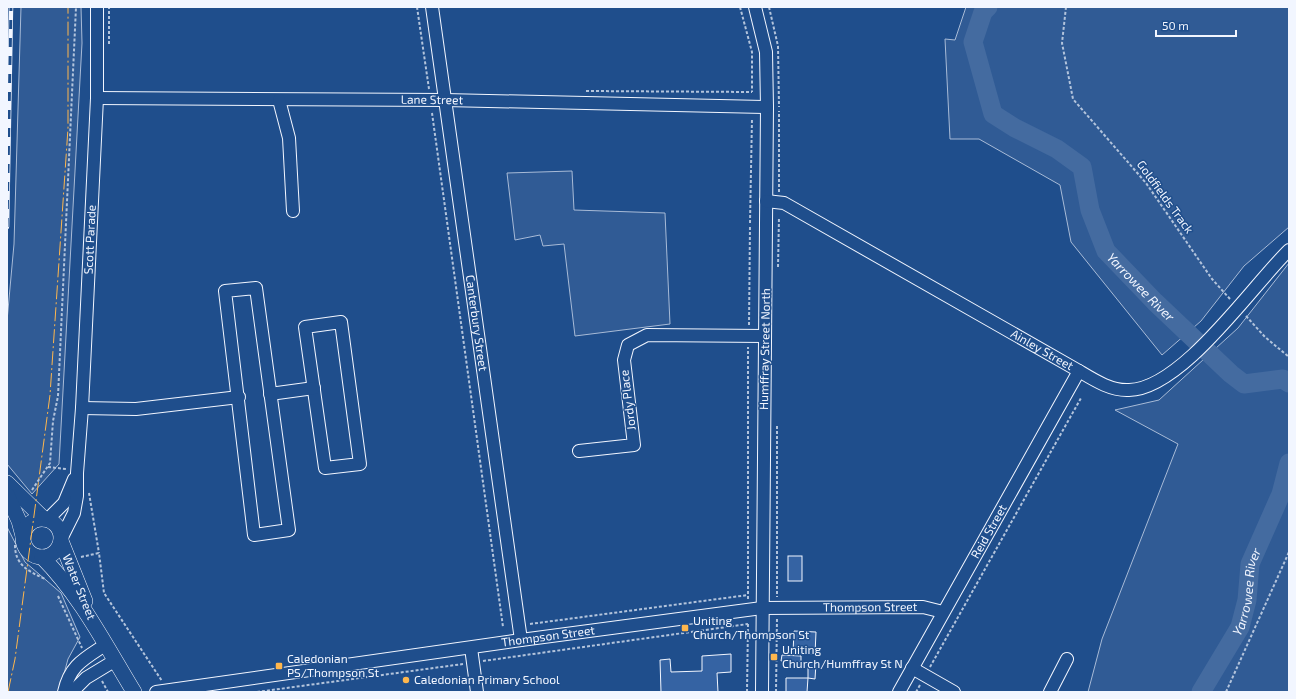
<svg xmlns="http://www.w3.org/2000/svg" width="1296" height="699" font-family="'Exo 2',sans-serif">
<style>
.built{fill:#305b95;stroke:#a8bbd7}
.lines{fill:none;stroke-linecap:round;stroke-linejoin:round}
.river{stroke:#446ba0;stroke-width:19}
.building{fill:#3563a3;stroke:#f2f6ff}
.minor-casing{stroke:#f2f6ff;stroke-width:14}
.major-casing{stroke:#f2f6ff;stroke-width:16}
.path{stroke:#b3c4dc;stroke-width:2;stroke-dasharray:3 2;stroke-linecap:butt}
.minor{stroke:#1f4e8c;stroke-width:12}
.major{stroke:#1f4e8c;stroke-width:15}
.rail-casing{stroke:#f2f6ff;stroke-width:4.5}
.rail{stroke:#1f4e8c;stroke-width:3;stroke-dasharray:9;stroke-linecap:butt}
.power{stroke:#ffb74d;stroke-width:1;stroke-dasharray:14 3 2 3;stroke-linecap:butt}
.poi-dot{fill:#ffb74d;stroke:#1f4e8c;stroke-width:1.5}
.labels{text-anchor:middle;stroke-width:3;stroke-linejoin:round;paint-order:stroke}
.street-label{font-size:12px;fill:#f2f6ff;stroke:#1f4e8c}
.poi-label{font-size:12px;fill:#f2f6ff;stroke:#1f4e8c;text-anchor:start}
.water-label{font-size:13px;font-style:italic;fill:#f2f6ff;stroke:#1f4e8c}
</style>
<rect width="100%" height="100%" fill="#1f4e8c"/>
<g class="built">
<path d="M21 7H81L82 43 59 464 32 494 7 464V321L14 244Z"/>
<path d="M966 7H1289V227L1244 266 1201 321 1162 355 1071 242 1060 185 979 139H950L945 39 955 40Z"/>
<path d="M572 171 574 210 665 213 670 324 575 336 564 244 543 246 540 235 515 240 507 173Z"/>
<path d="M1289 263V692H1088L1102 639 1178 444 1115 410 1159 400 1238 328Z"/>
<path d="M7 527 25 562 61 593 80 637 68 659 59 692H7Z"/>
</g>
<g class="lines">
<g class="river">
<path id="s1" d="M988 7 983 12 973 42 993 114 1015 128 1057 149 1082 167 1090 210 1106 251 1155 302 1231 374 1244 384 1283 379 1289 383"/>
<path id="s2" d="M1201 692 1240 627 1247 600 1250 564 1281 494 1289 463"/>
</g>
</g>
<g class="building">
<rect x="788" y="556" width="14" height="25"/>
<path d="M794 631 816 632 815 654 793 653Z"/>
<path d="M731 654V672L717 673 718 692H661L660 660 670 659 671 672 702 671V656Z"/>
<path d="M782 655 801 656V662L781 661Z"/>
<path d="M808 663H816L815 679 808 678Z"/>
<path d="M786 678H808L807 692H786Z"/>
</g>
<g class="lines">
<defs>
<g id="minor">
<path id="s3" d="M432 7 521 640"/>
<path d="M755 7 766 52 767 107 762 692"/>
<path id="s4" d="M97 98 445 100 767 107"/>
<path d="M279 100 289 138 293 211"/>
<path id="s5" d="M766 201 784 203 1079 371C1094 380 1111 391 1129 390 1182 389 1252 286 1289 250"/>
<path d="M256 288 289 530 254 535 225 291Z"/>
<path d="M341 322 360 464 325 468 305 327Z"/>
<path d="M270 394 314 388"/>
<path d="M82 408 136 409 239 397"/>
<path d="M579 451 634 445 624 360 628 345 647 335 765 336"/>
<path d="M48 519 64 503 74 479"/>
<path id="s6" d="M62 537 74 513 77 496V473L82 408 97 98V7"/>
<path d="M471 648 477 692"/>
<path d="M912 668 954 692"/>
<path d="M64 692C70 665 84 659 105 645"/>
<path d="M72 692 86 678 114 661"/>
<path id="s7" d="M156 692 521 640 762 608 923 607 943 612"/>
<path id="s8" d="M899 692 1079 371"/>
<path d="M1050 692 1067 659"/>
</g>
<g id="major">
<path d="M7 483 44 519"/>
<path d="M7 495 19 521 23 536"/>
<circle cx="42" cy="538" r="19"/>
<path d="M61 541 85 601"/>
<path d="M42 557C80 595 106 646 134 692"/>
</g>
</defs>
<use href="#minor" class="minor-casing"/>
<use href="#major" class="major-casing"/>
<g class="path">
<path d="M417 7 429 89"/>
<path d="M740 7 752 52V92"/>
<path d="M769 7 778 46 779 107"/>
<path d="M1066 7 1062 43 1073 99 1146 183 1212 279 1230 299"/>
<path d="M109 44V7"/>
<path d="M586 91 752 92"/>
<path d="M432 113 503 627"/>
<path d="M779 192V111"/>
<path d="M750 223 752 118"/>
<path d="M778 267 779 217"/>
<path d="M1246 316 1265 337 1289 357"/>
<path d="M749 325 750 225"/>
<path d="M777 426V597"/>
<path d="M48 467 66 469"/>
<path d="M32 490 50 463 53 421 58 396 76 7"/>
<path d="M89 493 99 553"/>
<path d="M15 545C15 565 28 571 45 579"/>
<path d="M81 557 99 553 104 593 162 681"/>
<path d="M58 596 82 648"/>
<path d="M748 599V347"/>
<path d="M530 624 748 595"/>
<path d="M483 661 748 624"/>
<path d="M930 667 1081 398"/>
<path d="M102 681 108 692"/>
<path d="M257 692 463 664"/>
<path d="M747 692 748 623"/>
<path d="M776 692 777 618"/>
<path d="M916 692 920 685"/>
<path d="M1226 692 1289 552"/>
</g>
<use href="#minor" class="minor"/>
<use href="#major" class="major"/>
<defs>
<path id="rail" d="M7 227 11 7"/>
</defs>
<use href="#rail" class="rail-casing"/>
<use href="#rail" class="rail"/>
<path class="power" d="M8 692 15 659 50 395 68 128V7"/>
</g>
<g class="poi-dot">
<rect x="681" y="624" width="8" height="8" rx="2"/>
<rect x="770" y="653" width="8" height="8" rx="2"/>
<rect x="275" y="662" width="8" height="8" rx="2"/>
<circle cx="406" cy="680" r="4"/>
</g>
<g class="labels">
<g class="street-label">
<text dy="4" stroke="none"><textPath href="#s4" startOffset="335">Lane Street</textPath></text>
<text transform="translate(1165 197) rotate(54)" y="4">Goldfields Track</text>
<text dy="4" stroke="none"><textPath href="#s6" startOffset="301">Scott Parade</textPath></text>
<text dy="4" stroke="none"><textPath href="#s3" startOffset="319">Canterbury Street</textPath></text>
<text transform="translate(765 349) rotate(-89)" y="4">Humffray Street North</text>
<text dy="4" stroke="none"><textPath href="#s5" startOffset="315">Ainley Street</textPath></text>
<text transform="translate(628 400) rotate(-97)" y="4">Jordy Place</text>
<text dy="4" stroke="none"><textPath href="#s8" startOffset="184">Reid Street</textPath></text>
<text transform="translate(79 587) rotate(68)" y="4">Water Street</text>
<text dy="4" stroke="none"><textPath href="#s7" startOffset="720">Thompson Street</textPath></text>
<text dy="4" stroke="none"><textPath href="#s7" startOffset="396">Thompson Street</textPath></text>
</g>
<g class="poi-label">
<text x="693" y="625">Uniting<tspan x="693" dy="14">Church/Thompson St</tspan></text>
<text x="782" y="654">Uniting<tspan x="782" dy="14">Church/Humffray St N</tspan></text>
<text x="287" y="663">Caledonian<tspan x="287" dy="14">PS/Thompson St</tspan></text>
<text x="414" y="684">Caledonian Primary School</text>
</g>
<g class="water-label">
<text dy="5" stroke="none"><textPath href="#s1" startOffset="355">Yarrowee River</textPath></text>
<text dy="5" stroke="none"><textPath href="#s2" startOffset="112">Yarrowee River</textPath></text>
</g>
</g>
<rect width="1296" height="699" fill="none" stroke="#f2f6ff" stroke-width="16"/>
<path d="M1156 30v6h80v-6" fill="none" stroke="#f2f6ff" stroke-width="2"/>
<text x="1162" y="30" font-size="12" fill="#f2f6ff" stroke="#1f4e8c" stroke-width="3" paint-order="stroke">50 m</text>
</svg>
